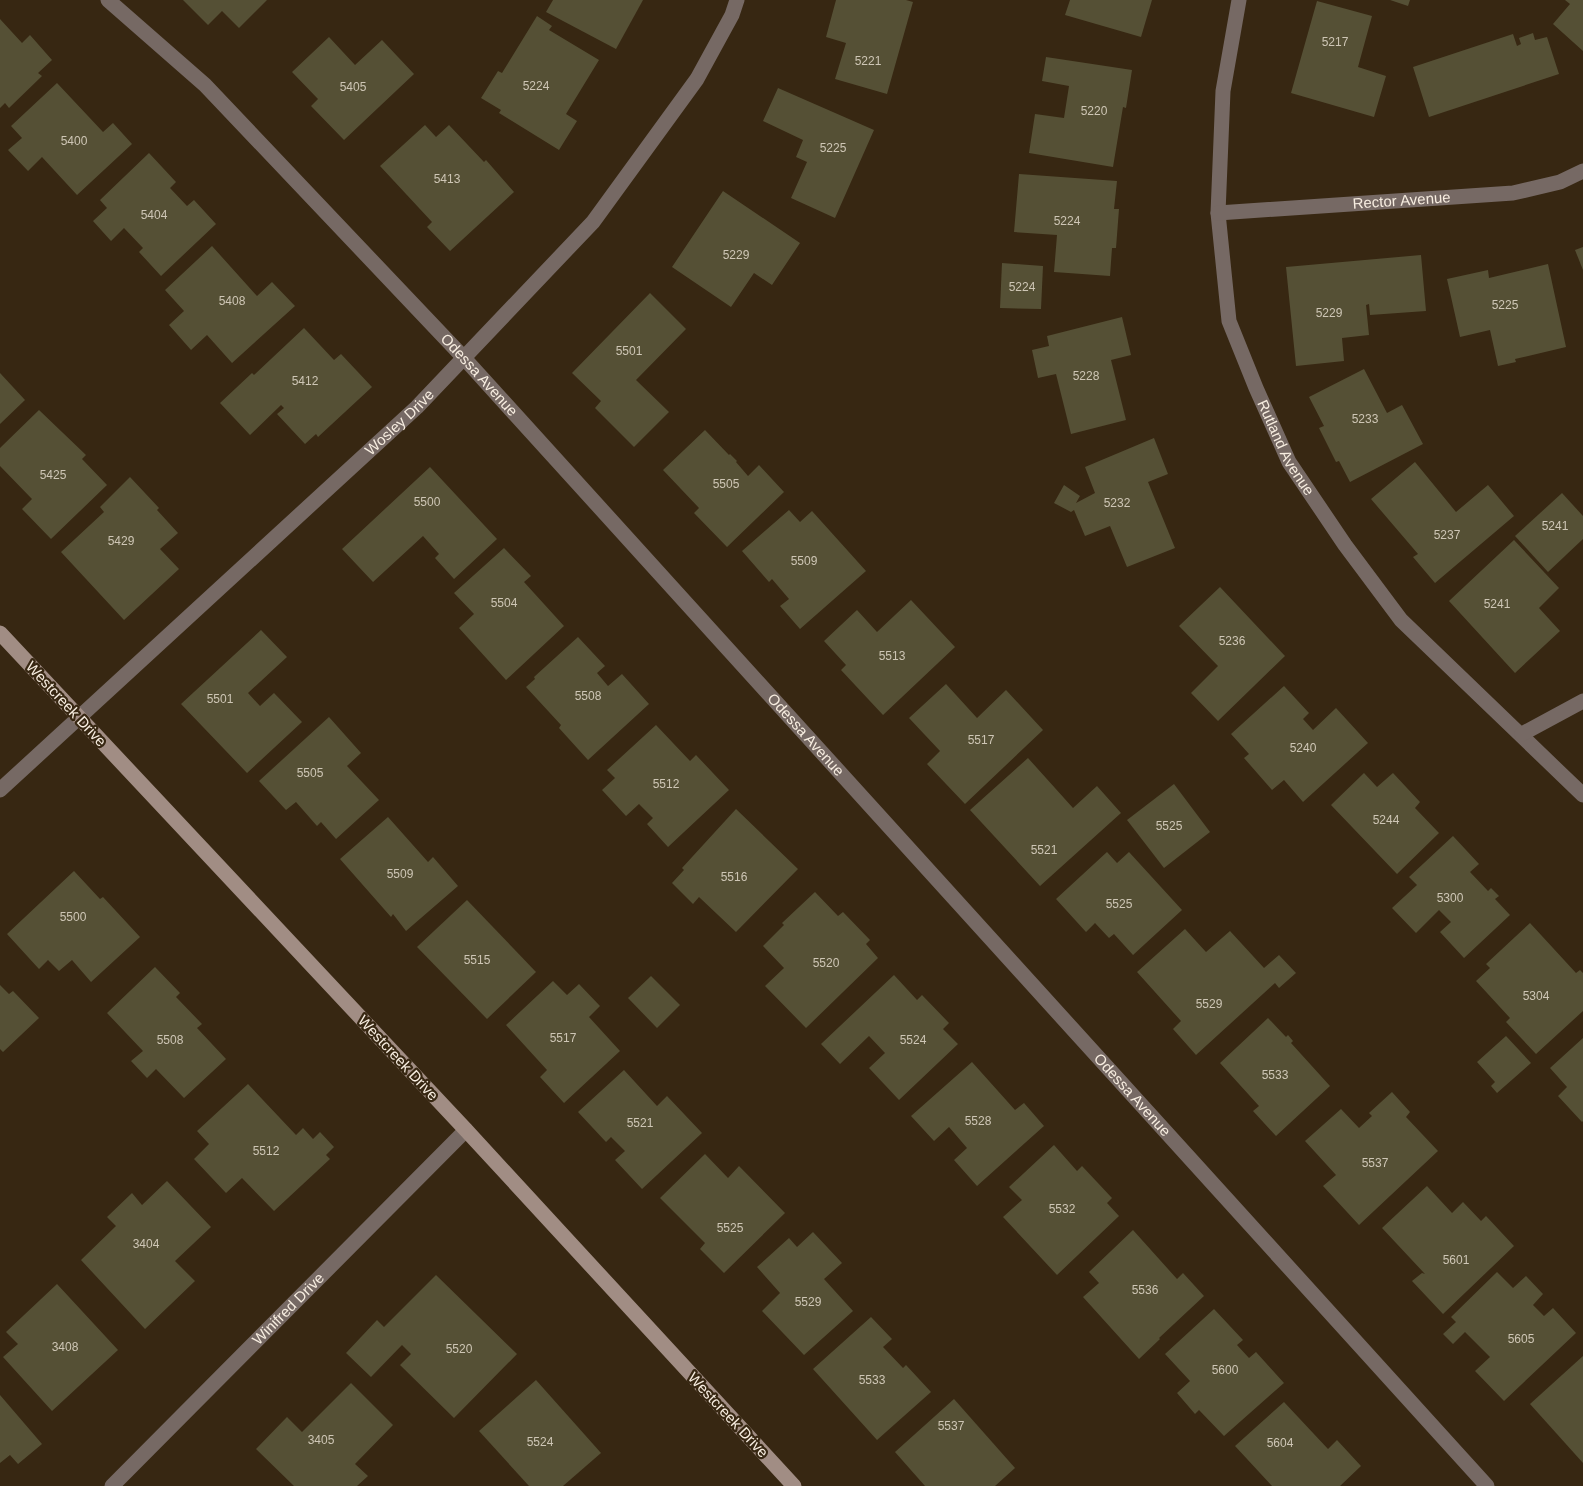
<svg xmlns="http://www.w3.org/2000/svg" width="1583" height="1486" font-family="Arial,sans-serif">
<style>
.building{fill:#555035}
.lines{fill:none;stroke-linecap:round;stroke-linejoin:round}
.street{stroke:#766964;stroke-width:15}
.secondary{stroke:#a18d84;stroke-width:15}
.labels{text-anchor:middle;stroke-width:4.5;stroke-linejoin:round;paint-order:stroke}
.number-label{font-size:12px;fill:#cec6b5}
.street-label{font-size:15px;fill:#f7ede0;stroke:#372712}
</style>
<rect width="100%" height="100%" fill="#372712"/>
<g class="building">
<path d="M183 0H267L239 28 222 11 208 25Z"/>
<path d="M553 0H643L616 49 546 12Z"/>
<path d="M836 0H906L913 2 887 94 835 79 846 43 826 37Z"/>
<path d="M1070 0H1152L1141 37 1065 15Z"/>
<path d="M1390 0H1410L1408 6Z"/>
<path d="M1565 0H1583V51L1553 24 1570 4Z"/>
<path d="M1317 1 1372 16 1358 67 1386 76 1374 117 1291 93Z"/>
<path d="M537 16 552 26 549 30 599 60 566 114 577 121 559 150 499 113 501 110 481 98 498 71 502 73Z"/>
<path d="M0 19 22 43 30 35 52 60 38 73 42 76 9 108 5 103 0 108Z"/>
<path d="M1533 33 1535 40 1547 37 1559 74 1429 117 1413 67 1513 34 1517 46 1521 44 1519 38Z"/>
<path d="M329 37 355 65 382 40 414 74 344 140 311 106 318 99 292 72Z"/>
<path d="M1046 57 1132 70 1126 108 1123 107 1113 167 1029 153 1035 114 1064 118 1069 86 1042 81Z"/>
<path d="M57 83 103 132 113 123 132 144 77 195 42 157 28 171 8 150 22 138 11 126Z"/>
<path d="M778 88 874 130 835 218 791 198 807 162 796 157 803 140 763 121Z"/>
<path d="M425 125 436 137 449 125 484 162 486 160 514 192 450 251 427 227 432 222 380 166Z"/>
<path d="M149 153 176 182 170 188 187 206 194 200 216 224 161 276 139 252 143 248 124 228 111 241 93 221 107 208 100 200Z"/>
<path d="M1019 174 1117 181 1114 209H1119L1116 248H1112L1110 276 1054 272 1057 235 1014 232Z"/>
<path d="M723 191 800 243 772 285 754 273 731 307 672 267Z"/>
<path d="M212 246 257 296 272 282 295 306 232 363 207 335 191 350 169 325 184 311 165 290Z"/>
<path d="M1583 247V270L1575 250Z"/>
<path d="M1421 255 1426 311 1370 315 1369 304 1366 305 1369 335 1342 338 1344 361 1296 366 1286 267Z"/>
<path d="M1002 263 1043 266 1041 309 1000 308Z"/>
<path d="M1548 264 1566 347 1515 359 1516 362 1498 366 1490 330 1460 337 1447 279 1488 270 1489 278Z"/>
<path d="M650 293 686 329 636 380 669 412 634 447 595 408 601 401 572 373Z"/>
<path d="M1122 317 1131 355 1111 360 1126 420 1071 434 1056 374 1038 378 1032 350 1049 346 1047 336Z"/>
<path d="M304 328 334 360 341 354 372 387 318 437 316 434 305 444 277 414 284 408 281 405 250 435 220 403 252 373 254 375Z"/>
<path d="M1364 369 1387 413 1402 405 1423 444 1350 482 1339 461 1336 462 1319 428 1324 426 1309 397Z"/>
<path d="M0 373 25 400 0 424Z"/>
<path d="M39 410 86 455 82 459 107 485 51 539 22 509 32 499 0 466V448Z"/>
<path d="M705 430 729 455 730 454 737 461 736 462 748 476 759 465 784 492 727 547 694 513 699 508 663 470Z"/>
<path d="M1154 438 1168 474 1148 482 1175 548 1127 567 1110 526 1085 536 1074 510 1071 512 1054 503 1064 485 1080 496 1076 503 1095 493 1085 467Z"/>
<path d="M1415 462 1456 512 1488 485 1514 516 1435 583 1413 557 1418 554 1371 499Z"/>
<path d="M430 467 497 539 454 579 435 558 439 554 423 536 373 582 342 549Z"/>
<path d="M130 477 159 508 157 510 178 533 160 549 179 569 124 620 61 552 104 512 100 507Z"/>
<path d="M1562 493 1583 516V539L1548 572 1515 536Z"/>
<path d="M789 510 800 522 812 511 866 571 800 629 780 606 789 599 772 579 769 582 742 551Z"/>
<path d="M1514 540 1559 588 1539 608 1560 631 1515 673 1449 601Z"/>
<path d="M504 548 531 576 524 582 564 626 506 680 459 628 474 614 454 593Z"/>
<path d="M1220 587 1285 656 1218 721 1191 693 1218 666 1179 626Z"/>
<path d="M911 600 955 647 883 715 841 670 846 665 824 641 857 610 877 632Z"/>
<path d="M261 630 287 657 248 693 260 706 274 693 302 722 247 773 181 704Z"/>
<path d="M578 637 605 666 597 673 608 686 622 674 649 704 588 760 559 728 561 725 526 687 535 679 534 677Z"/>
<path d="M946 684 977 718 1006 690 1043 730 965 804 927 764 940 751 909 718Z"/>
<path d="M1284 686 1309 713 1303 719 1313 730 1336 708 1368 743 1303 802 1284 780 1272 790 1244 758 1249 754 1231 734Z"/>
<path d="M329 717 361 753 347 766 379 800 336 839 321 822 317 826 296 802 286 810 259 781Z"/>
<path d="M656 725 690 761 696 755 729 790 668 847 647 824 653 818 639 804 626 816 602 790 615 778 607 770Z"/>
<path d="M1028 758 1073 808 1097 786 1121 813 1040 886 970 810Z"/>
<path d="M1364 773 1377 787 1393 773 1420 802 1415 808 1439 833 1397 874 1331 805Z"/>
<path d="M1174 784 1210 832 1164 868 1127 820Z"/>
<path d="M736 809 798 869 736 932 699 897 693 904 672 883 684 870 682 868Z"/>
<path d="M388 817 428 862 433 857 458 886 406 931 393 914 391 917 340 859Z"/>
<path d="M1453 836 1479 864 1470 872 1488 891 1491 888 1499 896 1495 899 1510 915 1464 958 1440 932 1451 922 1439 910 1416 933 1392 908 1417 885 1409 877Z"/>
<path d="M1107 852 1117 863 1129 852 1182 910 1133 955 1114 934 1109 938 1095 923 1086 932 1056 899Z"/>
<path d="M74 871 100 899 103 897 140 937 91 982 72 960 59 971 48 960 39 969 7 934Z"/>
<path d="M815 892 838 916 843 912 870 940 866 944 878 958 806 1028 765 986 784 968 763 946 784 925 782 923Z"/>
<path d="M467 900 536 972 487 1019 417 947Z"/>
<path d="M1530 923 1576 973 1580 970 1583 973V1011L1536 1054 1506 1022 1510 1018 1476 981 1490 968 1486 964Z"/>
<path d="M1185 929 1206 952 1230 931 1264 968 1279 955 1296 973 1279 988 1275 983 1196 1055 1173 1029 1181 1021 1137 972Z"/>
<path d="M155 967 180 993 176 997 202 1024 197 1028 226 1059 184 1098 156 1069 147 1078 131 1061 143 1051 107 1013Z"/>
<path d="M894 975 917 1000 922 995 949 1023 943 1029 958 1044 899 1100 869 1068 885 1053 869 1036 840 1064 821 1044Z"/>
<path d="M651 976 680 1005 657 1028 628 998Z"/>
<path d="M553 981 567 995 579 984 600 1006 589 1017 620 1051 564 1103 540 1077 547 1070 506 1025Z"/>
<path d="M0 985 9 994 13 991 39 1018 3 1052 0 1049Z"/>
<path d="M1268 1018 1286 1037 1288 1035 1293 1041 1291 1043 1330 1086 1276 1136 1253 1111 1259 1106 1220 1063Z"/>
<path d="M1506 1036 1531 1063 1497 1093 1491 1086 1495 1082 1477 1062Z"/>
<path d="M1583 1038V1121L1582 1122 1558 1096 1567 1087 1550 1068Z"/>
<path d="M972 1062 1015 1110 1024 1103 1044 1126 977 1186 954 1160 967 1148 949 1127 934 1141 911 1116Z"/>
<path d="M624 1070 657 1106 667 1096 702 1133 642 1189 615 1160 625 1151 611 1137 606 1142 578 1112Z"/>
<path d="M248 1084 296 1135 303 1128 313 1139 320 1132 334 1147 326 1155 330 1159 274 1211 242 1178 226 1193 194 1159 209 1144 197 1131Z"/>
<path d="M1392 1092 1410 1112 1406 1117 1438 1151 1359 1225 1323 1186 1336 1175 1305 1141 1341 1109 1359 1128 1372 1116 1369 1113Z"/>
<path d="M1054 1145 1077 1171 1082 1166 1112 1198 1107 1203 1119 1216 1057 1275 1003 1217 1022 1200 1009 1187Z"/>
<path d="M705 1154 728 1178 739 1166 785 1213 724 1273 700 1249 705 1243 660 1198Z"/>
<path d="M167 1181 211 1227 175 1261 195 1281 145 1329 81 1260 116 1226 107 1217 132 1193 142 1205Z"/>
<path d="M1427 1186 1452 1213 1463 1202 1481 1221 1486 1216 1514 1246 1443 1314 1412 1281 1422 1273 1425 1274 1382 1228Z"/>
<path d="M1133 1230 1177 1279 1183 1273 1204 1296 1159 1338 1160 1339 1139 1359 1083 1297 1099 1283 1089 1272Z"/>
<path d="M813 1232 842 1263 824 1279 853 1311 804 1355 762 1311 780 1293 757 1267 789 1238 797 1247Z"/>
<path d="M1497 1272 1513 1288 1526 1276 1543 1294 1533 1305 1544 1316 1553 1308 1576 1333 1504 1401 1475 1371 1490 1357 1465 1332 1453 1344 1443 1334 1456 1322 1451 1317Z"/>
<path d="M436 1275 517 1354 454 1418 400 1365 411 1354 402 1345 371 1377 346 1353 377 1320 384 1327Z"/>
<path d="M57 1284 118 1350 52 1411 3 1357 18 1344 6 1332Z"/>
<path d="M1214 1309 1243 1340 1237 1345 1249 1358 1256 1352 1284 1383 1224 1436 1199 1410 1195 1414 1177 1393 1190 1381 1165 1354Z"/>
<path d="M871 1317 892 1339 883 1347 903 1368 906 1365 931 1392 877 1440 813 1369Z"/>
<path d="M1583 1356V1463L1530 1404Z"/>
<path d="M536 1380 601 1453 563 1486H529L479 1431Z"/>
<path d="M351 1383 393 1425 355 1464 368 1476 357 1486H294L256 1449 287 1417 302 1432Z"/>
<path d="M0 1395 42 1444 18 1464 10 1455 0 1463Z"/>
<path d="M954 1399 1015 1468 995 1486H925L895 1452Z"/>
<path d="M1284 1402 1328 1449 1337 1440 1361 1466 1340 1486H1272L1235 1446Z"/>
</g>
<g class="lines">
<g class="street">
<path id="s1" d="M108 0 205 85 464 358 1487 1486"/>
<path id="s2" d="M1239 0 1223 91 1218 213 1229 321 1256 388 1289 462 1345 545 1401 620 1583 795"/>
<path id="s3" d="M1218 213 1513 193 1560 182 1583 171"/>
<path d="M1522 734 1583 701"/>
<path id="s4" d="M0 790 417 407 593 222 697 79 732 15 737 0"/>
<path id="s5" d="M112 1486 466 1130"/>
</g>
<path class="secondary" d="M0 633 466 1130 794 1486"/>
</g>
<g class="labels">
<g class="number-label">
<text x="1335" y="46">5217</text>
<text x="868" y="65">5221</text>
<text x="536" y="90">5224</text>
<text x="353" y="91">5405</text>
<text x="1094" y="115">5220</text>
<text x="74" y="145">5400</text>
<text x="833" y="152">5225</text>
<text x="447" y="183">5413</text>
<text x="154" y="219">5404</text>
<text x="1067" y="225">5224</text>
<text x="736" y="259">5229</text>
<text x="1022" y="291">5224</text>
<text x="232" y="305">5408</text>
<text x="1505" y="309">5225</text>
<text x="1329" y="317">5229</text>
<text x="629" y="355">5501</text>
<text x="1086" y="380">5228</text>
<text x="305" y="385">5412</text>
<text x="1365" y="423">5233</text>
<text x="53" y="479">5425</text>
<text x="726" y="488">5505</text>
<text x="427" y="506">5500</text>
<text x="1117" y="507">5232</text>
<text x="1555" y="530">5241</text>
<text x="1447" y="539">5237</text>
<text x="121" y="545">5429</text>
<text x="804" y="565">5509</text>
<text x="504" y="607">5504</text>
<text x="1497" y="608">5241</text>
<text x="1232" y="645">5236</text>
<text x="892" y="660">5513</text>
<text x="588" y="700">5508</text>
<text x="220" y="703">5501</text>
<text x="981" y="744">5517</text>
<text x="1303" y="752">5240</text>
<text x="310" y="777">5505</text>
<text x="666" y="788">5512</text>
<text x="1386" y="824">5244</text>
<text x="1169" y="830">5525</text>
<text x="1044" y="854">5521</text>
<text x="400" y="878">5509</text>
<text x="734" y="881">5516</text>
<text x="1450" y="902">5300</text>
<text x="1119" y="908">5525</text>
<text x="73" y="921">5500</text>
<text x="477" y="964">5515</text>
<text x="826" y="967">5520</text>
<text x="1536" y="1000">5304</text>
<text x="1209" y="1008">5529</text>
<text x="563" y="1042">5517</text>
<text x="170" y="1044">5508</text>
<text x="913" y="1044">5524</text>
<text x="1275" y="1079">5533</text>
<text x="978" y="1125">5528</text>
<text x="640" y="1127">5521</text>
<text x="266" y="1155">5512</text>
<text x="1375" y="1167">5537</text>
<text x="1062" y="1213">5532</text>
<text x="730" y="1232">5525</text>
<text x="146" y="1248">3404</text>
<text x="1456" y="1264">5601</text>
<text x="1145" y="1294">5536</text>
<text x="808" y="1306">5529</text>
<text x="1521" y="1343">5605</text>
<text x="65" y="1351">3408</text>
<text x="459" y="1353">5520</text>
<text x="1225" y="1374">5600</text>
<text x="872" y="1384">5533</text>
<text x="951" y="1430">5537</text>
<text x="321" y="1444">3405</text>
<text x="540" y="1446">5524</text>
<text x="1280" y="1447">5604</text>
</g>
<g class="street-label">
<text dy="5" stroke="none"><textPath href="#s3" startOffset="184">Rector Avenue</textPath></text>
<text dy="5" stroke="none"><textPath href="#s1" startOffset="528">Odessa Avenue</textPath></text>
<text dy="5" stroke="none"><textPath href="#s4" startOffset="543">Wosley Drive</textPath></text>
<text dy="5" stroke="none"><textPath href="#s2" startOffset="462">Rutland Avenue</textPath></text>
<text transform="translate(66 704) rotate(47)" y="5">Westcreek Drive</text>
<text dy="5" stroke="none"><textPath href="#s1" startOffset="1014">Odessa Avenue</textPath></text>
<text transform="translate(398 1058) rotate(47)" y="5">Westcreek Drive</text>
<text dy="5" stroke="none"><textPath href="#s1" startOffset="1500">Odessa Avenue</textPath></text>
<text dy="5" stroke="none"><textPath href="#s5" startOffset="250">Winifred Drive</textPath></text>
<text transform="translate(728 1415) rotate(47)" y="5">Westcreek Drive</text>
</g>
</g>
</svg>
